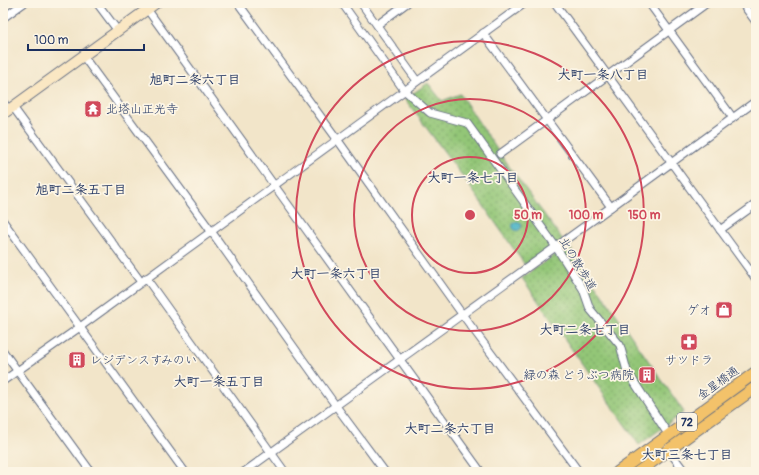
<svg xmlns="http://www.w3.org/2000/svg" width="759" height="475" font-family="Pangolin,'Klee One',sans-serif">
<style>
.grass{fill:url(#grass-dots);stroke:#577a6a}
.water{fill:#47b3c5;stroke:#317192}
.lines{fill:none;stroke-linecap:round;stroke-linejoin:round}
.street-casing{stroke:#666f83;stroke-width:9}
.secondary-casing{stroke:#666f83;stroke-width:12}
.primary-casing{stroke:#666f83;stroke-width:13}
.street{stroke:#fff;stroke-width:7}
.secondary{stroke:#fae7c3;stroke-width:10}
.primary{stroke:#f3c26a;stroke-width:11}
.ring{fill:none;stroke:#d1495b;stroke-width:2}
.labels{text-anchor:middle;stroke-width:3.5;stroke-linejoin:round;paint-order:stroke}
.shield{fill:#fcf5e5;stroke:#5e6a86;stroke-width:1}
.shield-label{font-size:11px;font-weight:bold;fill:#1b2f5e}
.poi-label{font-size:12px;fill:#1b2f5e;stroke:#fcf5e5;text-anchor:start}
.street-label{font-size:12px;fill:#1b2f5e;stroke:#fcf5e5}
.neighbourhood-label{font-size:13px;font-weight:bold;fill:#1b2f5e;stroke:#fcf5e5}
.centre{fill:#d1495b;stroke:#fcf5e5;stroke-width:2}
.ring-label{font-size:12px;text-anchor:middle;font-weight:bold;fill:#d1495b;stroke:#fcf5e5;stroke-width:3.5;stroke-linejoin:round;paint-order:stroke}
</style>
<defs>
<pattern id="grass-dots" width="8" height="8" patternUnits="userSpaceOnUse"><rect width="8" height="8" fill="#93c677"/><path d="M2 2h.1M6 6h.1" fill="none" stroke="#77a165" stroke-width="1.8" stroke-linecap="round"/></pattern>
</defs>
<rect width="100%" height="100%" fill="#fcf5e5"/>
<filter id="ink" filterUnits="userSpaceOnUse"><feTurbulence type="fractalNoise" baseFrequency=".025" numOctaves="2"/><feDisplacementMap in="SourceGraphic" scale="8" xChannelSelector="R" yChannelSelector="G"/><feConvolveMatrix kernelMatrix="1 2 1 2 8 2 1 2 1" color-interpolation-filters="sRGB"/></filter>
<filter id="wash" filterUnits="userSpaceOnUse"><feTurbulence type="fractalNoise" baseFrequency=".012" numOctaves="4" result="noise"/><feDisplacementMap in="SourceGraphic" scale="16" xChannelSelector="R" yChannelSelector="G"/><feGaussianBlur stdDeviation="0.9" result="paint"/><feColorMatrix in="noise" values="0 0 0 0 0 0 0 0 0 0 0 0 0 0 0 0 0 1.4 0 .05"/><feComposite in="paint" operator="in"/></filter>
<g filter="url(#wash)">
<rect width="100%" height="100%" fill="#f2e5c9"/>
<g class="grass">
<path d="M428 83 442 101 460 94 500 154 563 240 525 265 466 181 405 99Z"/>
<path d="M568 245 684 412 639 445 522 278Z"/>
</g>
<circle class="water" cx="517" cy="226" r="4.5"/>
</g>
<g filter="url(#ink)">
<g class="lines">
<defs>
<g id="street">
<path d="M97 3 118 31"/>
<path d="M238 3 337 139 462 314 579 472"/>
<path d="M342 3 404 90 430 113 467 123 556 247 583 289 590 309 620 345 627 371 666 431"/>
<path d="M361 3 417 81"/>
<path d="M555 3 756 279"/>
<path d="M649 3 733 118"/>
<path d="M742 3 756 22"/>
<path d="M147 9 481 472"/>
<path d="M3 18 24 3"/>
<path d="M377 25 407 3"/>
<path d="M483 33 611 207"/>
<path d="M83 56 211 231 336 406 385 472"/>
<path d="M3 102 9 110"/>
<path d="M13 107 141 282"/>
<path d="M500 154 707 3"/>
<path d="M3 221 185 472"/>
<path d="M720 230 756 204"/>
<path d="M146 278 285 472"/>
<path d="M3 351 91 472"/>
<path d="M3 381 80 327 525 3"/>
<path d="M667 448 685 472"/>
<path d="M244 472 611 207 756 101"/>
</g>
<path id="secondary" d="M3 114 156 3"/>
<g id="primary">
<path d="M618 472 756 372"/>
<path d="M638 472 756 387"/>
</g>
</defs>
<use href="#street" class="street-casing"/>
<use href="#secondary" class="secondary-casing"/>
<use href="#primary" class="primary-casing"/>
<use href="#street" class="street"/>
<use href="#secondary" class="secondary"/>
<use href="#primary" class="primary"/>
</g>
</g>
<g class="ring">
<circle cx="470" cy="215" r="58"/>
<circle cx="470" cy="215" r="116"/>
<circle cx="470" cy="215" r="174"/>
</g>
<defs>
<symbol id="temple-square" viewBox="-11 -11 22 22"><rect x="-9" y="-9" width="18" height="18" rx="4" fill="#d1495b" stroke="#fcf5e5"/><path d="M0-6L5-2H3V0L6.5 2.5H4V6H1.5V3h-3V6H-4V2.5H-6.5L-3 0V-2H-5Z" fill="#fff"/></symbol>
<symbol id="shop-square" viewBox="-11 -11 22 22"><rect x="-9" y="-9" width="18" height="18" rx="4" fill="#d1495b" stroke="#fcf5e5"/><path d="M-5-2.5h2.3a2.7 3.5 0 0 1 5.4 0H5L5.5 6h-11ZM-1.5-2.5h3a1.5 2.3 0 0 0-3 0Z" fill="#fff"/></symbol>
<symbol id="pharmacy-square" viewBox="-11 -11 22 22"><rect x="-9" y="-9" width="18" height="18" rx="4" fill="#d1495b" stroke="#fcf5e5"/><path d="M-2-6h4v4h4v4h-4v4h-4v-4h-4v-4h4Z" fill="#fff"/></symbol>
<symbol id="building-square" viewBox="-11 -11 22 22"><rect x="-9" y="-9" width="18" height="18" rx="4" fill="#d1495b" stroke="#fcf5e5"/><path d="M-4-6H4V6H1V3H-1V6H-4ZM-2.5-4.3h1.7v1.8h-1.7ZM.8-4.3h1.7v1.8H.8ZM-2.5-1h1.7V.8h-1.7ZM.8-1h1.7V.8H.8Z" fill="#fff"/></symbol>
</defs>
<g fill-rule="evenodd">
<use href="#temple-square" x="83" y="99" width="20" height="20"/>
<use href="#shop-square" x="714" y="300" width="20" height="20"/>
<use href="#pharmacy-square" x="679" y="332" width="20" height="20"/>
<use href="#building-square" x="67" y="350" width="20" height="20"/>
<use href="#building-square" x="637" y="365" width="20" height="20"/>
</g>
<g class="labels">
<rect class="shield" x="677" y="413" width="20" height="18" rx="3"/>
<g class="shield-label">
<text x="687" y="426">72</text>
</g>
<g class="poi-label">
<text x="106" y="113">北塔山正光寺</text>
<text x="711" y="314" text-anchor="end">ゲオ</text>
<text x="90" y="364">レジデンスすみのい</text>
<text x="689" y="364" text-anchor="middle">サツドラ</text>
<text x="634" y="379" text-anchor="end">緑の森 どうぶつ病院</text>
</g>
<g class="street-label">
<text transform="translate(578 264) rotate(59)" y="4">北の散歩道</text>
<text transform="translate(718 383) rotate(-36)" y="4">金星橋通</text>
</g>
<g class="neighbourhood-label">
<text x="603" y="79">大町一条八丁目</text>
<text x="195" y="84">旭町二条六丁目</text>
<text x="473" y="182">大町一条七丁目</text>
<text x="81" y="194">旭町二条五丁目</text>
<text x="336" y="278">大町一条六丁目</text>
<text x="585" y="334">大町二条七丁目</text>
<text x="219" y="386">大町一条五丁目</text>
<text x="450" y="433">大町二条六丁目</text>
<text x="687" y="459">大町三条七丁目</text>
</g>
</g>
<circle cx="470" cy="215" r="6" class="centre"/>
<g class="ring-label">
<text x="528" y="219">50 m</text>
<text x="586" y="219">100 m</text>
<text x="644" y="219">150 m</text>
</g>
<rect width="759" height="475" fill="none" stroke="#fcf5e5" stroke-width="16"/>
<path d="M28 44v6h116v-6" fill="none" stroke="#1b2f5e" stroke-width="2"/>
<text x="34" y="44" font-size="12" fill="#1b2f5e" stroke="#fcf5e5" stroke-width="3" paint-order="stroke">100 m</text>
</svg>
